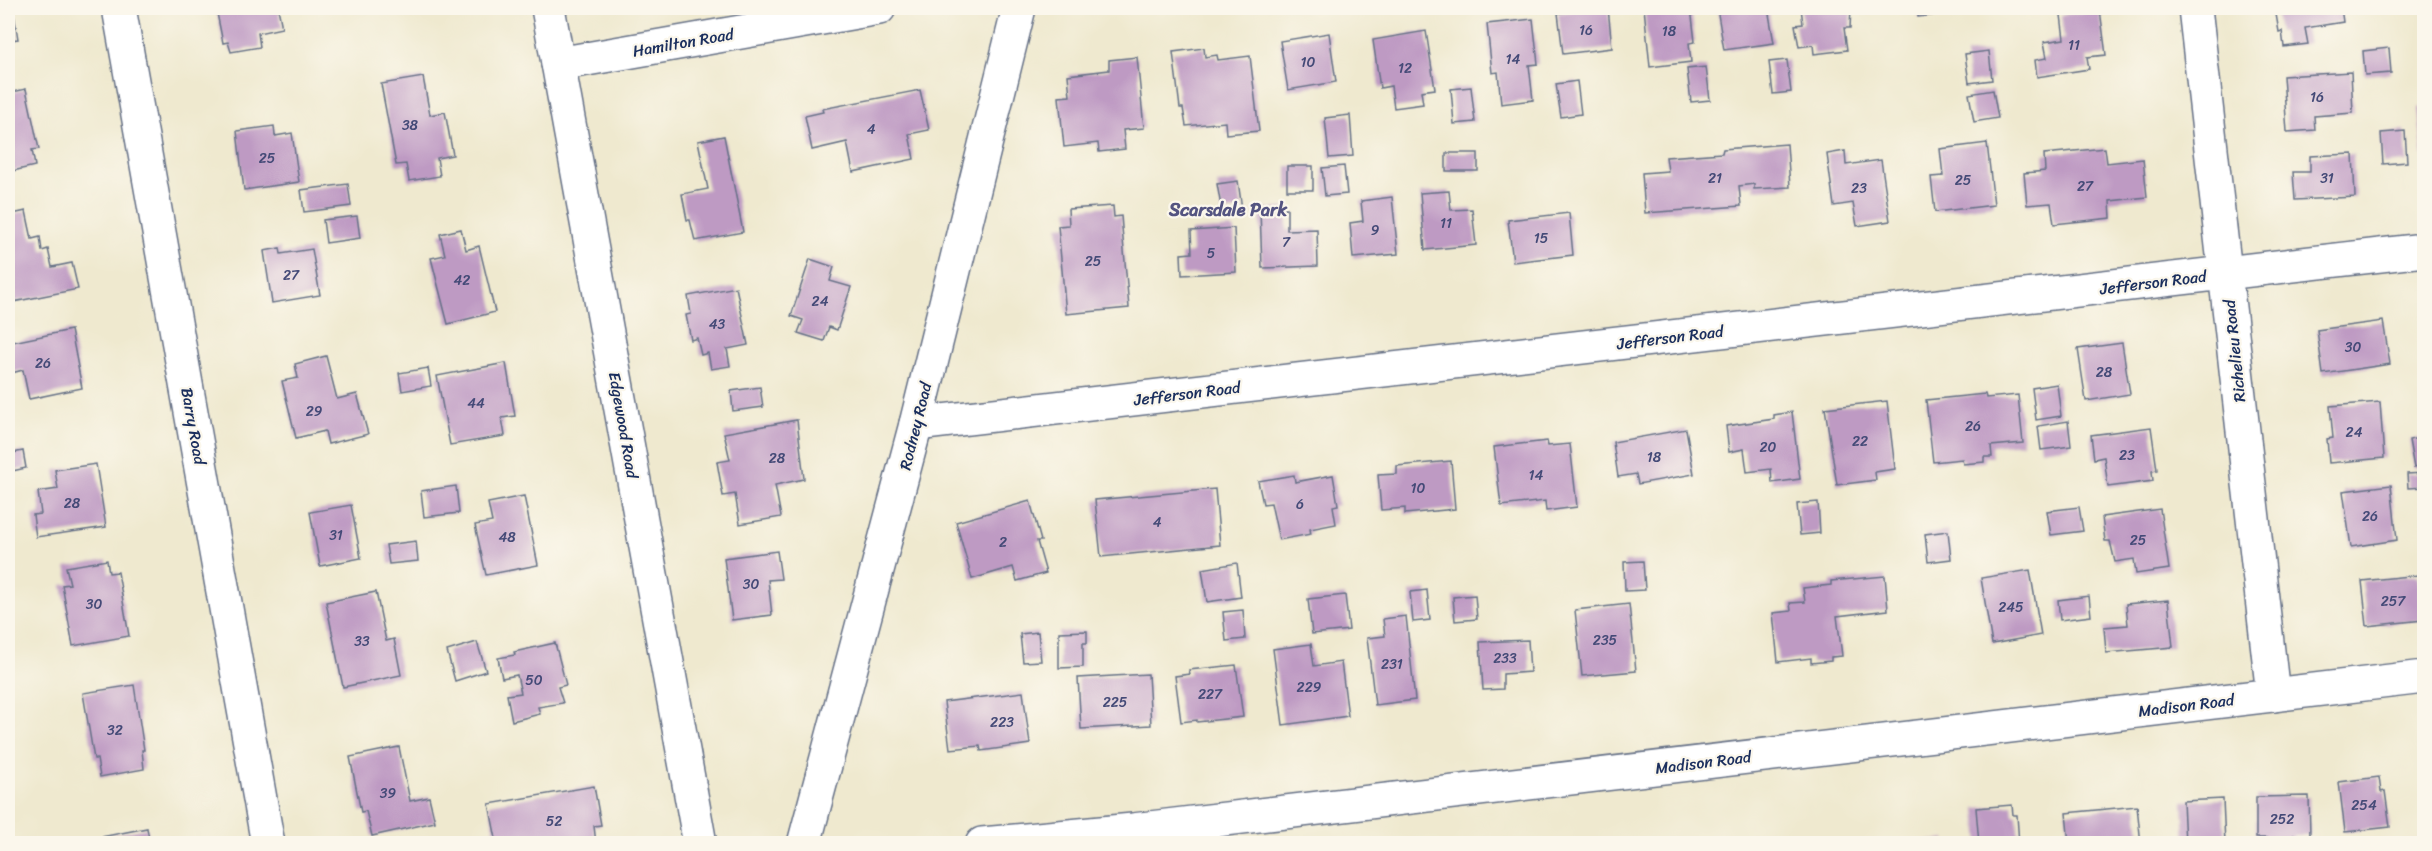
<svg xmlns="http://www.w3.org/2000/svg" width="2432" height="851" font-family="Sriracha,sans-serif">
<style>
.building{fill:#be9ac3}
.lines{fill:none;stroke-linecap:round;stroke-linejoin:round}
.minor-casing{stroke:#657086;stroke-width:36}
.minor{stroke:#fff;stroke-width:33}
.labels{text-anchor:middle;stroke-width:4.5;stroke-linejoin:round;paint-order:stroke}
.number-label{font-size:14px;fill:#444a77}
.street-label{font-size:16px;fill:#1b2f5e;stroke:#fbf7ec}
.neighbourhood-label{font-size:18px;font-weight:bold;fill:#545481;stroke:#fbf7ec}
</style>
<rect width="100%" height="100%" fill="#fbf7ec"/>
<filter id="ink" filterUnits="userSpaceOnUse"><feTurbulence type="fractalNoise" baseFrequency=".0167" numOctaves="2"/><feDisplacementMap in="SourceGraphic" scale="12" xChannelSelector="R" yChannelSelector="G"/><feConvolveMatrix kernelMatrix="1 2 1 2 8 2 1 2 1" color-interpolation-filters="sRGB"/></filter>
<filter id="wash" filterUnits="userSpaceOnUse"><feTurbulence type="fractalNoise" baseFrequency=".008" numOctaves="4" result="noise"/><feDisplacementMap in="SourceGraphic" scale="24" xChannelSelector="R" yChannelSelector="G"/><feGaussianBlur stdDeviation="1.35" result="paint"/><feColorMatrix in="noise" values="0 0 0 0 0 0 0 0 0 0 0 0 0 0 0 0 0 1.4 0 .05"/><feComposite in="paint" operator="in"/></filter>
<g filter="url(#wash)">
<rect width="100%" height="100%" fill="#efe9cf"/>
<g id="blocks">
<g class="building">
<path d="M8 8H13L18 39 11 40 13 54 8 55Z"/>
<path d="M216 8H278L282 28 258 33 260 47 231 52 228 42 223 43Z"/>
<path d="M1585 8H1608L1612 48 1563 54 1558 13 1585 10Z"/>
<path d="M1644 8H1691L1695 42 1689 43 1691 62 1650 67Z"/>
<path d="M1717 8H1768L1774 43 1724 50Z"/>
<path d="M1801 8H1851L1850 28H1844L1847 50 1814 54 1813 45 1799 47 1795 25 1803 24Z"/>
<path d="M1917 8H1965V12L1918 17Z"/>
<path d="M2275 8H2341L2343 22 2305 28 2308 44 2284 47 2282 31 2279 32Z"/>
<path d="M2100 10 2106 55 2087 57 2089 69 2037 77 2035 60 2047 58 2044 42 2064 39 2061 15Z"/>
<path d="M1533 19 1538 64 1529 65 1533 100 1501 104 1498 72 1492 73 1487 24Z"/>
<path d="M1426 31 1435 89 1421 91 1423 104 1394 108 1391 86 1380 88 1373 40Z"/>
<path d="M1329 33 1336 82 1288 90 1280 41Z"/>
<path d="M1204 48 1205 57 1217 55 1218 60 1250 56 1259 131 1226 134 1225 122 1186 126 1183 108H1180L1173 52Z"/>
<path d="M2389 48 2391 73 2365 75 2363 51Z"/>
<path d="M1989 51 1992 80 1969 83 1965 54Z"/>
<path d="M1137 57 1144 128 1123 130 1125 149 1099 152 1098 143 1064 147 1059 97 1070 96 1068 75 1109 70V60Z"/>
<path d="M1787 60 1791 92 1773 94 1769 62Z"/>
<path d="M1706 67 1710 100 1691 102 1687 69Z"/>
<path d="M2351 72 2353 113 2314 116 2315 130 2287 132 2283 76Z"/>
<path d="M423 77 430 115 445 112 453 155 437 158 440 176 409 181 406 164 396 165 381 84Z"/>
<path d="M1577 81 1581 114 1561 117 1556 84Z"/>
<path d="M1471 87 1475 122 1454 124 1451 89Z"/>
<path d="M26 89 39 149 32 150 35 166 8 172V93Z"/>
<path d="M920 90 929 130 909 134 914 159 853 172 847 142 812 150 805 116 823 112 822 109Z"/>
<path d="M1993 90 1998 118 1974 122 1969 94Z"/>
<path d="M2424 107V156H2423L2418 108Z"/>
<path d="M1350 115 1353 156 1329 158 1325 118Z"/>
<path d="M274 126 275 136 292 133 299 182 244 190 237 131Z"/>
<path d="M2405 131 2407 162 2383 164 2381 133Z"/>
<path d="M724 136 743 232 695 241 690 220H687L682 194 708 189 698 141Z"/>
<path d="M1987 143 1994 205 1935 212 1931 177 1943 176 1940 149Z"/>
<path d="M1787 144 1790 187 1754 189V184L1739 186 1741 206 1645 213 1642 173 1668 171 1666 157 1722 153 1723 149Z"/>
<path d="M2105 148 2107 163 2143 159 2147 197 2110 201 2111 218 2054 224 2051 203 2027 205 2024 173 2045 171 2044 154Z"/>
<path d="M1845 151 1846 165 1881 160 1890 221 1857 226 1853 203 1834 206 1827 154Z"/>
<rect x="1446" y="153" width="32" height="18"/>
<path d="M2353 154 2355 197 2295 200 2293 172H2310V156Z"/>
<rect x="1287" y="166" width="26" height="24"/>
<path d="M1344 166 1347 194 1325 196 1322 168Z"/>
<path d="M1238 181 1242 209 1222 212 1217 184Z"/>
<path d="M348 184 351 206 304 212 301 190Z"/>
<path d="M1449 191 1451 210 1472 209 1476 245 1425 250 1420 193Z"/>
<path d="M1392 197 1398 254 1353 258 1350 223 1363 221 1361 201Z"/>
<path d="M1113 206 1114 217 1121 216 1129 308 1066 314 1058 226 1069 225 1068 209Z"/>
<path d="M1287 208V230L1317 229 1318 266 1262 268 1260 209Z"/>
<path d="M26 211 32 239 40 237 42 251 48 249 52 267 72 263 78 289 8 303V272L14 270 8 238V215Z"/>
<path d="M1569 213 1573 255 1513 262 1508 220Z"/>
<path d="M357 216 360 238 326 243 323 220Z"/>
<path d="M1234 228 1236 272 1182 275 1181 254 1192 253 1191 231Z"/>
<path d="M461 229 466 250 479 246 495 312 448 324 431 258 445 255 440 234Z"/>
<path d="M280 248 281 254 312 249 320 295 272 303 264 251Z"/>
<path d="M810 259 834 267 830 281 851 287 837 330 829 327 824 341 798 333 803 320 791 316Z"/>
<path d="M736 287 748 345 727 349 730 366 711 369 708 353 701 355 697 338 691 340 686 315 691 314 688 296Z"/>
<path d="M2383 321 2390 364 2323 374 2317 330Z"/>
<path d="M71 330 82 388 29 399 23 370 8 374V343Z"/>
<path d="M2122 343 2130 394 2086 401 2078 349Z"/>
<path d="M326 356 337 399 357 394 368 434 328 444 325 431 296 438 282 381 298 378 295 364Z"/>
<path d="M506 363 515 416 502 418 505 436 450 445 437 376Z"/>
<path d="M428 368 431 386 402 391 399 373Z"/>
<path d="M2057 384 2061 416 2036 420 2032 388Z"/>
<path d="M760 387 763 407 733 411 731 391Z"/>
<path d="M1985 394 1986 398 2018 395 2023 443 1991 446 1992 457H1984V462L1963 464 1962 459 1933 462 1926 400Z"/>
<path d="M1887 401 1895 469 1875 472 1876 480 1837 485 1825 408Z"/>
<path d="M2380 402 2384 458 2329 463 2327 439 2333 438 2330 406Z"/>
<path d="M1792 412 1800 479 1772 483 1771 469 1747 472 1744 449 1729 452 1726 426 1774 419V415Z"/>
<path d="M797 420 804 479 775 485 781 517 740 524 735 494 723 496 717 462 730 460 724 433Z"/>
<path d="M2068 421 2071 446 2041 450 2038 426Z"/>
<path d="M2151 427 2157 470 2152 471 2153 481 2108 487 2104 457 2094 459 2091 435Z"/>
<path d="M1686 429 1694 474 1638 484 1636 474 1618 477 1613 442Z"/>
<path d="M2424 437V466L2414 468 2409 440Z"/>
<path d="M1547 441 1548 446 1570 444 1577 507 1546 511 1545 501 1501 506 1494 447Z"/>
<path d="M23 451 26 468 8 472V454Z"/>
<path d="M1451 461 1455 509 1405 514V508L1381 510 1378 475 1397 474V466Z"/>
<path d="M96 464 106 527 36 537 33 515 41 514 38 492 58 489 55 470Z"/>
<path d="M2424 473V487L2408 488 2407 474Z"/>
<path d="M1294 475 1295 482 1333 475 1338 505 1333 506 1336 524 1310 529 1311 534 1279 540 1271 503 1263 504 1258 481Z"/>
<path d="M2391 485 2397 540 2351 547 2343 491Z"/>
<path d="M456 486 459 513 424 517 421 491Z"/>
<path d="M1215 489 1220 545 1101 557 1095 500Z"/>
<path d="M524 496 538 565 486 575 475 525 492 522 488 503Z"/>
<path d="M1030 501 1041 541H1037L1046 573 1017 581 1013 567 972 579 956 522Z"/>
<path d="M1818 502 1820 533 1800 535 1797 504Z"/>
<path d="M351 505 361 558 320 566 310 512Z"/>
<path d="M2079 507 2083 531 2051 535 2047 511Z"/>
<path d="M2160 509 2169 569 2136 574 2134 559 2115 562 2110 541H2105L2102 517Z"/>
<path d="M1948 531 1951 559 1928 562 1925 534Z"/>
<path d="M416 541 418 561 389 564 386 545Z"/>
<path d="M777 551 781 579 768 580 772 615 732 620 724 558Z"/>
<path d="M107 560 109 573 118 572 129 636 73 646 62 585 70 584 66 567Z"/>
<path d="M1643 561 1645 590 1625 591 1624 562Z"/>
<path d="M1237 563 1241 597 1207 602 1202 569Z"/>
<path d="M2030 570 2041 635 1992 644 1981 578Z"/>
<path d="M2418 575 2423 620 2367 626 2362 581Z"/>
<path d="M1885 576 1888 610 1837 616 1842 656 1831 657V661L1811 663V658L1778 662 1773 613 1791 611 1790 603 1805 602 1803 588 1831 585V581Z"/>
<path d="M1427 590 1430 620 1413 622 1410 592Z"/>
<path d="M376 592 386 641 394 639 401 675 343 687 326 602Z"/>
<path d="M1345 595 1349 630 1312 634 1308 599Z"/>
<path d="M1475 595 1477 619 1455 621 1453 597Z"/>
<path d="M2089 596 2091 616 2060 620 2058 600Z"/>
<path d="M2168 600 2173 647 2106 653 2104 627 2128 625 2126 604Z"/>
<path d="M1629 604 1636 671 1582 676 1575 610Z"/>
<path d="M1243 610 1245 639 1226 641 1223 612Z"/>
<path d="M1406 616 1415 700 1375 705 1367 638 1385 636 1383 619Z"/>
<path d="M1087 631V643H1083V667L1059 668V632Z"/>
<path d="M1038 632 1041 661 1023 662 1020 634Z"/>
<path d="M1528 640 1530 672 1503 674V689L1483 690 1480 642Z"/>
<path d="M477 642 486 671 455 681 447 651Z"/>
<path d="M555 643 566 685 558 687 563 703 538 707 540 714 512 721 507 695 521 693 517 675 502 678 498 658 515 655 514 652Z"/>
<path d="M1311 644 1314 666 1341 662 1348 716 1283 725 1273 649Z"/>
<path d="M1236 665 1243 717 1197 722V720L1181 722 1175 676 1190 674 1189 670Z"/>
<path d="M1148 674 1151 725 1081 729 1078 678Z"/>
<path d="M134 685 144 750H142L144 769 100 777 97 759H94L83 693Z"/>
<path d="M1023 692 1030 744 981 751 980 746 950 749 944 702Z"/>
<path d="M399 747 410 801 429 797 435 822 372 836 366 811 361 812 350 757Z"/>
<path d="M2379 777 2381 792 2385 791 2390 827 2345 832 2339 782Z"/>
<path d="M594 786 601 825 594 826 596 844H497L489 804Z"/>
<path d="M2309 796 2310 835H2294V844H2267V838H2256V797Z"/>
<path d="M2223 799 2225 844H2185L2183 801Z"/>
<path d="M2012 805 2013 815H2017L2019 844H1979L1976 808Z"/>
<path d="M2137 806 2141 844H2069L2066 813Z"/>
<path d="M147 828 150 844H102L101 837Z"/>
<path d="M1946 839V844H1921V842Z"/>
</g>
</g>
</g>
<g filter="url(#ink)">
<use href="#blocks" fill-opacity="0" stroke="#657086" stroke-width="1.5"/>
<g class="lines">
<defs>
<g id="minor">
<path d="M119 8 268 844"/>
<path d="M548 8 700 844"/>
<path d="M2195 8 2273 695"/>
<path d="M558 64 879 8"/>
<path d="M916 424 2424 250"/>
<path d="M804 844 916 424 1019 8"/>
<path d="M982 844 1133 830 2424 677"/>
</g>
</defs>
<use href="#minor" class="minor-casing"/>
<use href="#minor" class="minor"/>
</g>
</g>
<g class="labels">
<g class="number-label">
<text x="1586" y="35">16</text>
<text x="1669" y="36">18</text>
<text x="2074" y="50">11</text>
<text x="1513" y="64">14</text>
<text x="1308" y="67">10</text>
<text x="1405" y="73">12</text>
<text x="2317" y="102">16</text>
<text x="410" y="130">38</text>
<text x="871" y="134">4</text>
<text x="267" y="163">25</text>
<text x="1715" y="183">21</text>
<text x="2327" y="183">31</text>
<text x="1963" y="185">25</text>
<text x="2085" y="191">27</text>
<text x="1859" y="193">23</text>
<text x="1446" y="228">11</text>
<text x="1375" y="235">9</text>
<text x="1541" y="243">15</text>
<text x="1286" y="247">7</text>
<text x="1211" y="258">5</text>
<text x="1093" y="266">25</text>
<text x="291" y="280">27</text>
<text x="462" y="285">42</text>
<text x="820" y="306">24</text>
<text x="717" y="329">43</text>
<text x="2353" y="352">30</text>
<text x="43" y="368">26</text>
<text x="2104" y="377">28</text>
<text x="476" y="408">44</text>
<text x="314" y="416">29</text>
<text x="1973" y="431">26</text>
<text x="2354" y="437">24</text>
<text x="1860" y="446">22</text>
<text x="1768" y="452">20</text>
<text x="2127" y="460">23</text>
<text x="1654" y="462">18</text>
<text x="777" y="463">28</text>
<text x="1536" y="480">14</text>
<text x="1418" y="493">10</text>
<text x="72" y="508">28</text>
<text x="1300" y="509">6</text>
<text x="2370" y="521">26</text>
<text x="1157" y="527">4</text>
<text x="336" y="540">31</text>
<text x="507" y="542">48</text>
<text x="2138" y="545">25</text>
<text x="1003" y="547">2</text>
<text x="751" y="589">30</text>
<text x="2393" y="606">257</text>
<text x="94" y="609">30</text>
<text x="2011" y="612">245</text>
<text x="1605" y="645">235</text>
<text x="362" y="646">33</text>
<text x="1505" y="663">233</text>
<text x="1392" y="669">231</text>
<text x="534" y="685">50</text>
<text x="1309" y="692">229</text>
<text x="1210" y="699">227</text>
<text x="1115" y="707">225</text>
<text x="1002" y="727">223</text>
<text x="115" y="735">32</text>
<text x="388" y="798">39</text>
<text x="2364" y="810">254</text>
<text x="2282" y="824">252</text>
<text x="554" y="826">52</text>
</g>
<g class="street-label">
<text transform="translate(683 42) rotate(-10)" y="6">Hamilton Road</text>
<text transform="translate(2153 282) rotate(-7)" y="6">Jefferson Road</text>
<text transform="translate(1670 337) rotate(-7)" y="6">Jefferson Road</text>
<text transform="translate(2234 351) rotate(-96)" y="6">Richelieu Road</text>
<text transform="translate(1187 393) rotate(-7)" y="6">Jefferson Road</text>
<text transform="translate(624 425) rotate(80)" y="6">Edgewood Road</text>
<text transform="translate(194 426) rotate(80)" y="6">Barry Road</text>
<text transform="translate(915 426) rotate(-76)" y="6">Rodney Road</text>
<text transform="translate(2186 705) rotate(-7)" y="6">Madison Road</text>
<text transform="translate(1703 762) rotate(-7)" y="6">Madison Road</text>
</g>
<g class="neighbourhood-label">
<text x="1228" y="216">Scarsdale Park</text>
</g>
</g>
<rect width="2432" height="851" fill="none" stroke="#fbf7ec" stroke-width="30"/>
</svg>
